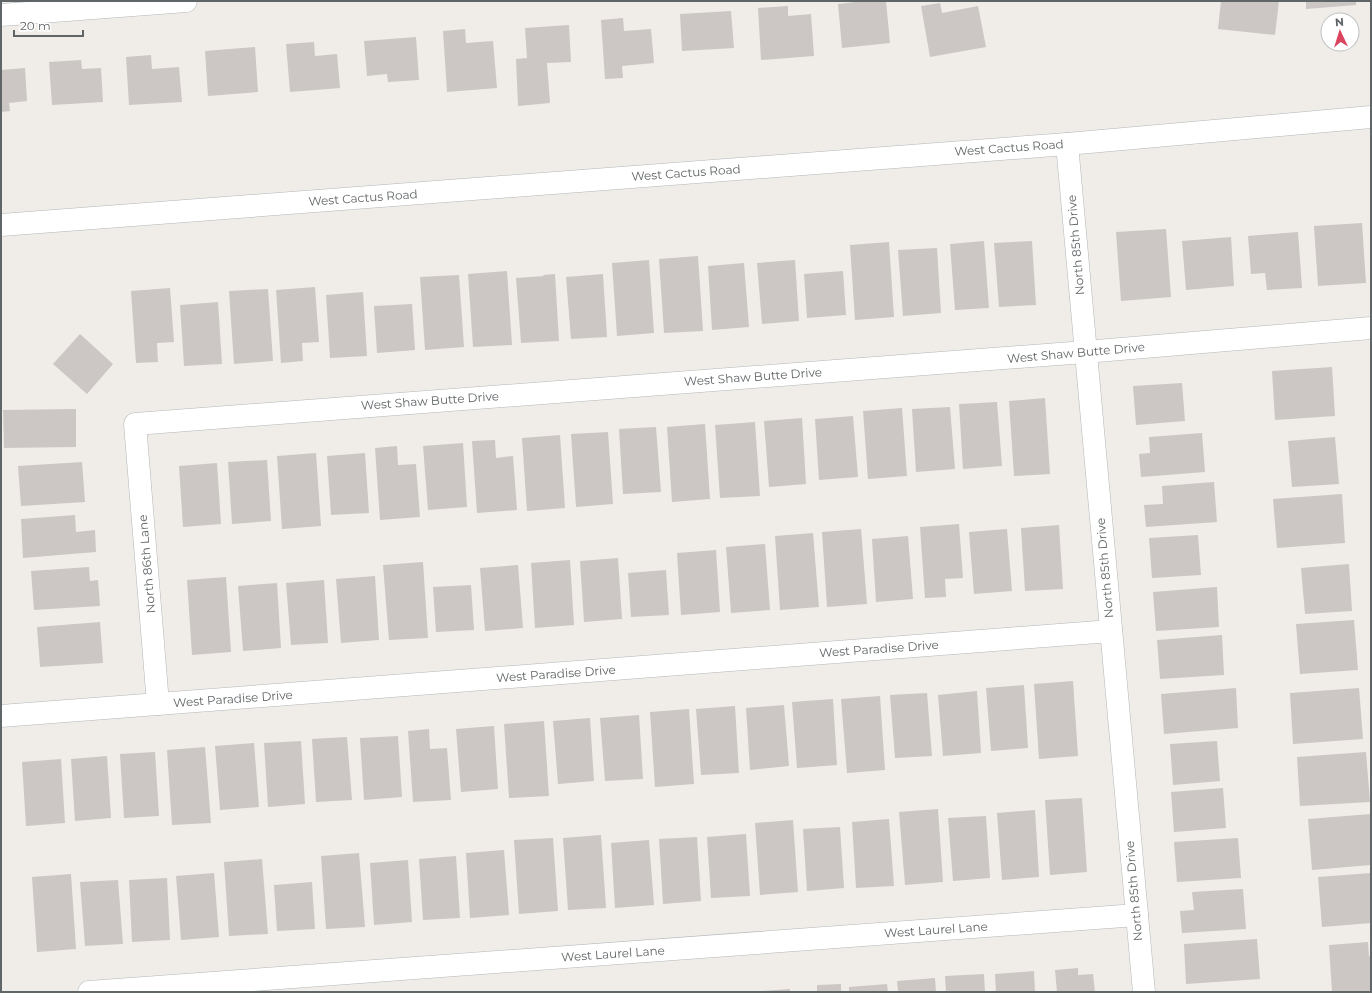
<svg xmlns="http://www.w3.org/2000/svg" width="1372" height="993" font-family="Montserrat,sans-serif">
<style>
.building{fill:#ccc7c5}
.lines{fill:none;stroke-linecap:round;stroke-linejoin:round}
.minor-casing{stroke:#b3b7b9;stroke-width:23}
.secondary-casing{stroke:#b2b7b9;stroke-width:23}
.minor{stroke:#fff;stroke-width:22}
.secondary{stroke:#fff;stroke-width:22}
.labels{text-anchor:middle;stroke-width:3;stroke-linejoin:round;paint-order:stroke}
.street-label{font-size:12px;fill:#606567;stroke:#fff}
</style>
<rect width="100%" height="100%" fill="#f0ece8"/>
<g class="building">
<path d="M864 1H886L890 43 842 48 838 4Z"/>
<path d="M1221 1H1279L1275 35 1218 29Z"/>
<path d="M1306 1H1356V5L1306 9Z"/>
<path d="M940 3 942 13 978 6 986 47 930 57 921 6Z"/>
<path d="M788 6V16L811 14 814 56 761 60 758 8Z"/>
<path d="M731 11 734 48 682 51 680 14Z"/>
<path d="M623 18 624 31 651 29 654 63 622 66 623 78 605 79 601 20Z"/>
<path d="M569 25 571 62 547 63 550 103 518 106 516 59 527 58 525 28Z"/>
<path d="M465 29 466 43 493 41 497 88 447 92 443 31Z"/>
<path d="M416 37 419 80 388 82 387 74 367 76 364 41Z"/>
<path d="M314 42 315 56 337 54 340 88 290 92 286 44Z"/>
<path d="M255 47 258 92 208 96 205 51Z"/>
<path d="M151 55 152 69 179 67 182 102 129 105 126 57Z"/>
<path d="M81 60 82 69 101 68 103 102 52 105 49 62Z"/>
<path d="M25 68 27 101 9 103 10 111 1 112V70Z"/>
<path d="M1362 223 1366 283 1318 286 1314 226Z"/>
<path d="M1166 229 1171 297 1121 301 1116 232Z"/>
<path d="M1298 232 1302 288 1267 290 1265 273 1251 274 1248 236Z"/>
<path d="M1231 237 1234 286 1186 290 1182 241Z"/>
<path d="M984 241 989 308 955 310 950 244Z"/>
<path d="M1032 241 1036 305 999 307 994 243Z"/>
<path d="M889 242 894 317 855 320 850 245Z"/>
<path d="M937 248 941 313 903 316 898 250Z"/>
<path d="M698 256 703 331 664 333 659 259Z"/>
<path d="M649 260 654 333 617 336 612 263Z"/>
<path d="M795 260 799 321 762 324 757 263Z"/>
<path d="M744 263 749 327 712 330 708 266Z"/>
<path d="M507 271 512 345 473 347 468 274Z"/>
<path d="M843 271 846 315 807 318 804 274Z"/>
<path d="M555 274 559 341 521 343 516 278 544 276 543 275Z"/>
<path d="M603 274 607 337 571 339 566 277Z"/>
<path d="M459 275 464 347 425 350 420 277Z"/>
<path d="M315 287 319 342 302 343 303 361 281 363 276 290Z"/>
<path d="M170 288 174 342 157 343 158 362 136 363 131 291Z"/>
<path d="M268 289 273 361 234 364 229 291Z"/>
<path d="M363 292 367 356 330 358 326 295Z"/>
<path d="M218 302 222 364 184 366 180 305Z"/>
<path d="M412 304 415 350 377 353 374 306Z"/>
<path d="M80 334 113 364 87 394 53 364Z"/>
<path d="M1332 367 1335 416 1275 420 1272 371Z"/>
<path d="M1182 383 1185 421 1136 425 1133 386Z"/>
<path d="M1045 398 1050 474 1014 476 1009 401Z"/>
<path d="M997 402 1002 466 963 469 959 404Z"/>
<path d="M950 407 955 469 916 472 912 409Z"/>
<path d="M902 408 907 476 868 479 863 411Z"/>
<path d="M76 409V447L4 448 3 410Z"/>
<path d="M853 416 858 477 819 480 815 419Z"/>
<path d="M802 418 806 484 769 487 764 421Z"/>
<path d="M755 422 760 496 720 498 715 425Z"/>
<path d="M705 424 710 499 672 502 667 427Z"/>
<path d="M656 427 661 492 623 494 619 429Z"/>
<path d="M608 432 613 504 576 507 571 434Z"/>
<path d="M1202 433 1205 472 1141 477 1139 454 1150 453 1149 437Z"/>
<path d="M560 435 565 508 527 511 522 438Z"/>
<path d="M1335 437 1339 484 1292 487 1288 441Z"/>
<path d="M495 440 496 458 513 456 517 510 477 513 472 441Z"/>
<path d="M463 443 467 507 428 510 423 446Z"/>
<path d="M397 446 398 465 416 464 420 517 380 520 375 448Z"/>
<path d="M316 453 321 526 282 529 277 456Z"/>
<path d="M365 453 369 513 331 515 327 456Z"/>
<path d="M267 460 271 521 232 524 228 462Z"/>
<path d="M82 462 85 502 21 506 18 466Z"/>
<path d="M217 463 221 524 183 527 179 466Z"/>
<path d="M1214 482 1217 522 1146 527 1144 505 1163 504 1162 486Z"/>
<path d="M1342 494 1345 543 1277 548 1273 499Z"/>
<path d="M75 515 76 532 95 530 96 552 23 558 21 519Z"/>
<path d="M959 524 963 578 945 579 946 597 925 598 920 527Z"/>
<path d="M1059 525 1063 589 1025 591 1021 528Z"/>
<path d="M861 529 867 604 827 607 822 532Z"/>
<path d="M1007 529 1012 591 974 594 969 532Z"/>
<path d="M813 533 819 607 780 610 775 536Z"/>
<path d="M1198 535 1201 575 1152 578 1149 538Z"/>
<path d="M908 536 913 599 876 602 872 539Z"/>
<path d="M765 544 770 610 731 613 726 547Z"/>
<path d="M716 550 720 612 681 615 677 553Z"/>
<path d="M618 558 622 619 584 622 580 561Z"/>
<path d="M570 560 574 625 535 628 531 563Z"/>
<path d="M423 562 428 638 389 640 383 565Z"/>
<path d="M1349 564 1352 611 1305 614 1301 568Z"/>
<path d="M518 565 523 628 485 631 480 568Z"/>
<path d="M89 567 90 581 98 580 100 606 34 610 31 571Z"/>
<path d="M666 570 669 615 631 617 628 573Z"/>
<path d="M375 576 379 640 341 643 336 579Z"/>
<path d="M226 577 231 652 192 655 187 580Z"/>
<path d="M324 580 328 643 291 645 286 583Z"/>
<path d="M277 583 281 648 243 651 238 586Z"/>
<path d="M471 585 474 630 436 632 433 587Z"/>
<path d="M1217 587 1219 627 1156 631 1153 592Z"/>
<path d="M1354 620 1358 670 1300 674 1296 624Z"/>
<path d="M100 622 103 663 40 667 37 627Z"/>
<path d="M1222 635 1224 675 1160 679 1157 640Z"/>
<path d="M1073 681 1078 756 1039 759 1034 684Z"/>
<path d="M1024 685 1028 748 991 751 986 688Z"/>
<path d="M1236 688 1238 728 1164 734 1161 694Z"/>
<path d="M1359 688 1363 739 1293 744 1290 693Z"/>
<path d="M977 691 981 753 943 756 938 695Z"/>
<path d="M927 693 932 756 895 758 890 695Z"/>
<path d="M880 696 885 770 847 773 841 699Z"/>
<path d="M833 699 837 765 797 768 792 702Z"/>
<path d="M784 705 789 766 750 770 746 708Z"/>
<path d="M735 706 739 773 701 775 696 709Z"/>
<path d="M689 709 694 784 655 787 650 712Z"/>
<path d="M639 715 643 779 605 781 600 718Z"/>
<path d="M590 718 594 781 558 784 553 721Z"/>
<path d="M544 721 549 796 509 798 504 724Z"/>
<path d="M494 726 498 789 461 792 456 729Z"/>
<path d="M429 729 430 749 447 748 451 800 413 802 408 731Z"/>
<path d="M398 736 402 797 364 800 360 738Z"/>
<path d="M347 737 352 800 316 802 312 739Z"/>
<path d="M301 741 305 804 268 807 264 743Z"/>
<path d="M1217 741 1220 781 1173 785 1170 744Z"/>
<path d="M254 743 259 807 220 810 215 746Z"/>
<path d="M205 747 211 823 172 825 167 750Z"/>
<path d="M155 752 159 816 124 818 120 754Z"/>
<path d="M1366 752 1370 802 1300 806 1297 757Z"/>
<path d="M107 756 111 818 75 821 71 759Z"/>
<path d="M61 759 65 823 26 826 22 762Z"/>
<path d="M1223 788 1226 828 1174 832 1171 792Z"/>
<path d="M1082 798 1087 872 1050 875 1045 800Z"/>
<path d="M938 809 943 882 905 885 899 812Z"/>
<path d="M1035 810 1039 877 1002 880 997 813Z"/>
<path d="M1371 814V865L1312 870 1308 819Z"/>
<path d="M986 816 990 878 953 881 948 818Z"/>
<path d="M889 819 894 886 856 888 852 822Z"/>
<path d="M793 820 798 892 760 895 755 823Z"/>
<path d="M840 827 844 888 807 891 803 829Z"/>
<path d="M746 834 750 896 711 898 707 837Z"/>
<path d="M601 835 606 908 568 910 563 838Z"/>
<path d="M697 837 701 901 663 904 659 839Z"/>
<path d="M553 838 558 911 519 914 514 840Z"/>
<path d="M1238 838 1241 878 1177 882 1174 842Z"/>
<path d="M649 840 654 905 615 908 611 843Z"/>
<path d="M504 850 509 915 470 918 466 853Z"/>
<path d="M359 853 365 927 326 929 321 856Z"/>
<path d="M456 856 460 918 423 920 419 859Z"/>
<path d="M262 859 268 934 229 936 224 862Z"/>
<path d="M408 860 412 922 374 925 370 863Z"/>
<path d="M214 873 219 937 181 940 176 876Z"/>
<path d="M1371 873V923L1322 927 1318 877Z"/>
<path d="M71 874 76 949 37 952 32 877Z"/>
<path d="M167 878 170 940 132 942 129 880Z"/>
<path d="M118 880 123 944 85 946 80 882Z"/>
<path d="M312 882 315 929 277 931 274 885Z"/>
<path d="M1243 889 1246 929 1182 933 1180 911 1194 910 1192 892Z"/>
<path d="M1257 939 1260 979 1186 984 1184 944Z"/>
<path d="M1368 942 1369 956H1371V992H1332L1329 945Z"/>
<path d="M1078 968V975L1093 974 1095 992H1057L1055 970Z"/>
<path d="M1034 971 1035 992H996L995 974Z"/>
<path d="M984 974 985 992H946L945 976Z"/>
<path d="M935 978 936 992H898L897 981Z"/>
<path d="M841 984V992H817V985Z"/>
<path d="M887 984 888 992H849V987Z"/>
<path d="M790 989V992H762V991Z"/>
</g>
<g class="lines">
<defs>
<g id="minor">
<path d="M1 15 186 1"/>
<path d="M1067 144 1144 992"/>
<path d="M158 704 135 424 1085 352 1371 328"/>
<path d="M1 716 1111 631"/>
<path d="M89 992 1137 915"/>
</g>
<path id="secondary" d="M1 225 1067 144 1371 117"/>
</defs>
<use href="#minor" class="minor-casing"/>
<use href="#secondary" class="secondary-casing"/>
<use href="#minor" class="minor"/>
<use href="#secondary" class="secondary"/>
</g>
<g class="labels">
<g class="street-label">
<text transform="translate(1009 148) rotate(-4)" y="4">West Cactus Road</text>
<text transform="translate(686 173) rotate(-4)" y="4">West Cactus Road</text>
<text transform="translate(363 198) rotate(-4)" y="4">West Cactus Road</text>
<text transform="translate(1076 245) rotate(-95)" y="4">North 85th Drive</text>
<text transform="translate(1076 353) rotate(-5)" y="4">West Shaw Butte Drive</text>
<text transform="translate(753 377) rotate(-4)" y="4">West Shaw Butte Drive</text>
<text transform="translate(430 401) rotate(-4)" y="4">West Shaw Butte Drive</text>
<text transform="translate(147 564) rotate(-95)" y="4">North 86th Lane</text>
<text transform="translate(1105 568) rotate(-95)" y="4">North 85th Drive</text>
<text transform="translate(879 649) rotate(-4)" y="4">West Paradise Drive</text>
<text transform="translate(556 674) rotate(-4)" y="4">West Paradise Drive</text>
<text transform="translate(233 699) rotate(-4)" y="4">West Paradise Drive</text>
<text transform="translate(1134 891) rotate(-95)" y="4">North 85th Drive</text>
<text transform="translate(936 930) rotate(-4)" y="4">West Laurel Lane</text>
<text transform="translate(613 954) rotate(-4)" y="4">West Laurel Lane</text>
</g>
</g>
<rect width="1372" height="993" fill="none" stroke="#606567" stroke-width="4"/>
<g transform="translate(1340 32) rotate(356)"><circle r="19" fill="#ffffff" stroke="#bfc1c2"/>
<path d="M0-3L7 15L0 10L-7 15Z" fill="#db445f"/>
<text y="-6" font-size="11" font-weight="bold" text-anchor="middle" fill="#606567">N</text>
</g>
<path d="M14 30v6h69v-6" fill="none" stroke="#606567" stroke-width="2"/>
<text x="20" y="30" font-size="12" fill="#606567" stroke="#ffffff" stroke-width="3" paint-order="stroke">20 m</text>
</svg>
